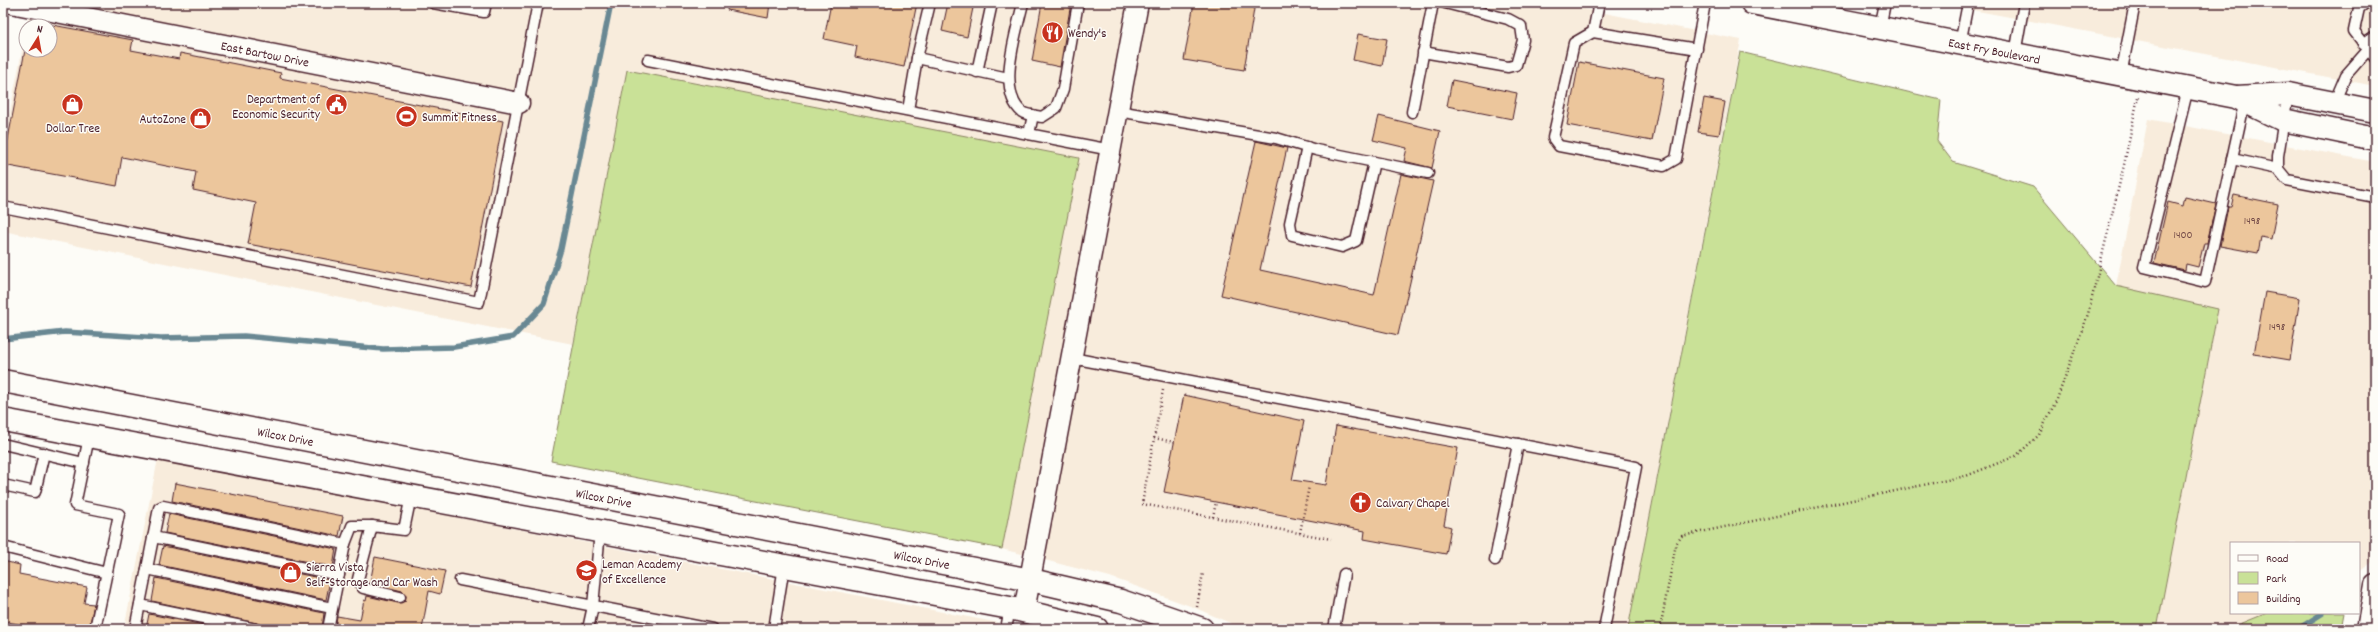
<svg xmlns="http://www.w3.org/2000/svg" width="2378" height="632" font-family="Dekko,sans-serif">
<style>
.built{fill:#f8ecdc}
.green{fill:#c9e197;stroke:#8a8061}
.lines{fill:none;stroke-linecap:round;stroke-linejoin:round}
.stream{stroke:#698893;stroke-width:5.5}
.building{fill:#ecc69c;stroke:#4a1f2b}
.service-casing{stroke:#4a1f2b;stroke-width:13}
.minor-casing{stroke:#4a1f2b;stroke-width:23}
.tertiary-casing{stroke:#4a1f2b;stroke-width:25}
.secondary-casing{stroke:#4a1f2b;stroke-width:25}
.path{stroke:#4a1f2b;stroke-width:2.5;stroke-dasharray:1 3;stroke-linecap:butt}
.service{stroke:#fdfcf7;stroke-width:10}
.minor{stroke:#fdfcf7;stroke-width:20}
.tertiary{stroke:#fdfcf7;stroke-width:22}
.secondary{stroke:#fdfcf7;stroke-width:22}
.labels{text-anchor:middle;stroke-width:3;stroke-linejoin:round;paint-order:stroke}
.number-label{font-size:11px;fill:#724947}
.poi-label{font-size:13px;fill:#4a1f2b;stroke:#fdfcf7;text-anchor:start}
.street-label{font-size:13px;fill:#4a1f2b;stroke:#fdfcf7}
</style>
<rect width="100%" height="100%" fill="#fdfcf7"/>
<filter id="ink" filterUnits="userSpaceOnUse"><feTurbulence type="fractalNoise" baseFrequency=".025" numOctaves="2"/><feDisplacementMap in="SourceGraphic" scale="8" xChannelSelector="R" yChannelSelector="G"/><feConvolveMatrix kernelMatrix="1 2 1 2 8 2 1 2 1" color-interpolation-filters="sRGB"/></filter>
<g filter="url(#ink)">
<g class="built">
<path d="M31 3H1554L1741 40 1628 629H1244L1193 607 1110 577 1002 549 1078 158 627 70 573 344 3 231V147L26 31V50H50V26H27Z"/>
<path d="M1935 3H2375V86Z"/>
<path d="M2148 119 2375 162V560L2359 572V543H2231V613H2267L2228 629H2157L2218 310 2116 286Z"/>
<path d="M158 459 999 623 997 629H124Z"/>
</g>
<g class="green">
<path d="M1740 52 1941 100 1937 141 1953 162 2033 187 2116 286 2218 309 2157 629H1628Z"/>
<path d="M627 70 1079 158 1002 549 551 461Z"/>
<path d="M2267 613H2344L2341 629H2228Z"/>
</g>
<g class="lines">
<g class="stream">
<path d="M3 339 65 332 161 338 244 336 383 349 454 347 513 337 544 304 561 249 611 3"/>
<path d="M2298 629 2323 613"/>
</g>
</g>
<g class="building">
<path d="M728 3H770L768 18 727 10Z"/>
<path d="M831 3H917L904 67 855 57 857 46 824 39Z"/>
<path d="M948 3H974L967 37 942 31Z"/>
<path d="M1042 3H1071L1060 67 1032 61Z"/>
<path d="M1194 3H1255L1244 70 1184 60Z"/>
<path d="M31 21 133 40 131 50 179 59 180 53 281 73 280 78 503 121 471 287 248 244 256 203 193 190 196 172 122 157 117 186 3 165 26 45V50H50V26H30Z"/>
<path d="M1358 34 1387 39 1382 66 1353 60Z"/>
<path d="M1579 62 1664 78 1652 141 1567 125Z"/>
<path d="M1452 80 1517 93 1512 119 1447 106Z"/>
<path d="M1704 98 1725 102 1719 135 1698 132Z"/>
<path d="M1379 116 1440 131 1432 168 1404 161 1407 148 1373 140Z"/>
<path d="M1256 141 1287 148 1260 270 1374 295 1401 174 1433 181 1398 335 1221 295Z"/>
<path d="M2234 195 2278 204 2271 239 2261 237 2258 253 2220 246 2228 207H2231Z"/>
<path d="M2185 197 2216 204 2207 243H2204L2198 267 2186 264 2185 270 2154 263 2168 202 2183 206Z"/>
<path d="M2265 292 2300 298 2290 360 2254 354Z"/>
<path d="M1184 395 1304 421 1292 480 1326 485 1336 426 1458 448 1444 525 1451 527 1446 554 1364 539 1365 531 1164 492Z"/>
<path d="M175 483 343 516 339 536 172 501Z"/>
<path d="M169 514 336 549 333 567 165 533Z"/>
<path d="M163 546 330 580 326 600 159 565Z"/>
<path d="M375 557 445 571 440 594 429 591 422 629H335L337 616 360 620 364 600 366 601 367 596 398 603 405 601 406 596 402 591 370 583Z"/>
<path d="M3 561 20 565 19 574 87 587 84 603 94 604 89 629H43L3 621Z"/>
<path d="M156 578 324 613 322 629H295L274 625 273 629H262L257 623 152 601Z"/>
<path d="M149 614 224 629H146Z"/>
</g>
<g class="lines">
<defs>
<g id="service">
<path d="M433 3 484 12 486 3"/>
<path d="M930 3 917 58 1008 78"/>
<path d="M1023 3C1017 31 996 91 1022 112 1026 115 1037 116 1042 117L1056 108 1063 89 1078 3"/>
<path d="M1599 3 1593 32 1574 43 1553 138 1559 146 1664 166 1676 159 1705 3"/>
<path d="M2366 3 2359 8 2354 31 2375 58"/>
<path d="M1880 28 1885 3"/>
<path d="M1593 32 1697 49"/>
<path d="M1960 44 1968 3"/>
<path d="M2363 44 2375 36"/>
<path d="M1423 52 1508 67 1516 65 1523 40 1521 26 1508 19 1445 3"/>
<path d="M2015 54 2024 3"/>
<path d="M648 60 1111 150"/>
<path d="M977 72 992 3"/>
<path d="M2121 75 2135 3"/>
<path d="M2188 88 2144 267 2205 282 2245 100"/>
<path d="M2288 94 2278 156V169L2287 180 2375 197"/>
<path d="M2334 103 2346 75 2368 50"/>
<path d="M908 110 917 58"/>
<path d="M1118 111 1276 138 1316 150 1428 173"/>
<path d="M1412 112 1433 3"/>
<path d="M1029 134 1033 115"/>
<path d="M1307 147 1290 223 1292 235 1342 247 1356 241 1374 162"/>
<path d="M2232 159 2278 169"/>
<path d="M3 207 479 302 538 3"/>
<path d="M1072 358 1636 467 1604 629"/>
<path d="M89 437 75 505 119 514 95 629"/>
<path d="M3 444 84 463"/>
<path d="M3 485 35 492 44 453"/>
<path d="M372 526 358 579 363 588 400 597"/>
<path d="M153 537 339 575"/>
<path d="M3 547 107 573"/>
<path d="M1495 560 1518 444"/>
<path d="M147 569 332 608"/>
<path d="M460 580 712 629"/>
<path d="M140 605 256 629"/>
<path d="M135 629 159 508 163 506 345 544"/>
<path d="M328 629 345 544 352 526H372L404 530 411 496"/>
<path d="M588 629 593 606 600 531"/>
<path d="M774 629 784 566"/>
<path d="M1006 629 1010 608"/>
<path d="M1334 629 1344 574"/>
</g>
<g id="minor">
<path id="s1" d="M11 3 519 103"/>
<path d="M1024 611 1138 3"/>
<path d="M2367 629 2375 585"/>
</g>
<g id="tertiary">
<path id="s2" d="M3 381 1031 580 1121 601 1202 629"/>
<path d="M3 420 1010 608 1097 629"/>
</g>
<g id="secondary">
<path id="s3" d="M1752 3 2236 97 2283 120 2375 139"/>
<path d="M2237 97 2288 94 2375 111"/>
</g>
</defs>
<use href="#service" class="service-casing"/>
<use href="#minor" class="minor-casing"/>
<use href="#tertiary" class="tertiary-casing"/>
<use href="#secondary" class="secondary-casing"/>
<g class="path">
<path d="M1163 390 1142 504 1331 539"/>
<path d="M1154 438 1174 442"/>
<path d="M1213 517 1216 502"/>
<path d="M1300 533 1309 486"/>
<path d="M1197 607 1203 573"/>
<path d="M1660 629 1676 544 1682 536 1966 476 2016 456 2039 435 2057 399 2088 314 2124 165 2138 97"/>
</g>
<use href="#service" class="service"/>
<use href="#minor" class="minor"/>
<use href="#tertiary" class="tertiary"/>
<use href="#secondary" class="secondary"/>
</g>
</g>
<defs>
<symbol id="restaurant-disc" viewBox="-11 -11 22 22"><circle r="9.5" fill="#c8321e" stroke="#fdfcf7"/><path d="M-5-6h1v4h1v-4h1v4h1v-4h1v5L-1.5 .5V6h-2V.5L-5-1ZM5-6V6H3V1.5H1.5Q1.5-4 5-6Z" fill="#fff"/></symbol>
<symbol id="shop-disc" viewBox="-11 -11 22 22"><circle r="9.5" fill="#c8321e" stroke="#fdfcf7"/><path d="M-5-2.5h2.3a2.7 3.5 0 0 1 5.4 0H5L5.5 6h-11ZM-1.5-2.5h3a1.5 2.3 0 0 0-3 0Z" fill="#fff"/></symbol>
<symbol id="civic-disc" viewBox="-11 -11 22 22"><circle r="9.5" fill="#c8321e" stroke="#fdfcf7"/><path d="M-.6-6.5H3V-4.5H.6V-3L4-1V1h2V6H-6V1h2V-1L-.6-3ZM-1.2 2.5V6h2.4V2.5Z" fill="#fff"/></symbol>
<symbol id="stadium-disc" viewBox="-11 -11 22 22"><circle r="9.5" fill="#c8321e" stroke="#fdfcf7"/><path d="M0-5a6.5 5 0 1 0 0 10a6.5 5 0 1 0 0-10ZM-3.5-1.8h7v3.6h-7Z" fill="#fff"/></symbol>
<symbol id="church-disc" viewBox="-11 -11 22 22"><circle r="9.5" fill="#c8321e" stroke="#fdfcf7"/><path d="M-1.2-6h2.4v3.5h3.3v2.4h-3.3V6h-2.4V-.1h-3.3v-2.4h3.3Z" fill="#fff"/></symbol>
<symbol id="school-disc" viewBox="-11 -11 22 22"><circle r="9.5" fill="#c8321e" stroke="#fdfcf7"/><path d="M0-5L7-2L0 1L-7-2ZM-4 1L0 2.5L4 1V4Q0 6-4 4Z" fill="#fff"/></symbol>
</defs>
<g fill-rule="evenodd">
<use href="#restaurant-disc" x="1040" y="20" width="25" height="25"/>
<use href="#shop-disc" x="60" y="92" width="25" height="25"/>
<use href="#civic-disc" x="324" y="92" width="25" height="25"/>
<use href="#stadium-disc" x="394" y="104" width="25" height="25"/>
<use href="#shop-disc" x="188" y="106" width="25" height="25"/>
<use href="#church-disc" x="1348" y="490" width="25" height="25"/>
<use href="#school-disc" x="574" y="558" width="25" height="25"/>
<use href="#shop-disc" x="278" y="560" width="25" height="25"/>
</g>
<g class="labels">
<g class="number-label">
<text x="2252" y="224">1498</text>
<text x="2183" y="238">1400</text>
<text x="2277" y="330">1498</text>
</g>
<g class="poi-label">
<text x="1068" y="37">Wendy's</text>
<text x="320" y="103" text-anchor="end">Department of<tspan x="320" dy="15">Economic Security</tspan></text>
<text x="422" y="121">Summit Fitness</text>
<text x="186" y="123" text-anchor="end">AutoZone</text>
<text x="73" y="132" text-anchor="middle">Dollar Tree</text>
<text x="1376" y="507">Calvary Chapel</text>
<text x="602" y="568">Leman Academy<tspan x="602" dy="15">of Excellence</tspan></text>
<text x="306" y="571">Sierra Vista<tspan x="306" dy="15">Self-Storage and Car Wash</tspan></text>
</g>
<g class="street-label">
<text dy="5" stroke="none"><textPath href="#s3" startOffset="247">East Fry Boulevard</textPath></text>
<text dy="5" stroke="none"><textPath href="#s1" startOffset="259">East Bartow Drive</textPath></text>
<text dy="5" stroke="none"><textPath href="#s2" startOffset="288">Wilcox Drive</textPath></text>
<text dy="5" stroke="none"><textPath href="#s2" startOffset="612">Wilcox Drive</textPath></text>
<text dy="5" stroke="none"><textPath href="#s2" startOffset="936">Wilcox Drive</textPath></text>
</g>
</g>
<rect width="2378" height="632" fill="none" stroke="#fdfcf7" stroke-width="16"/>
<rect x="8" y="8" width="2362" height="616" fill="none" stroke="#4a1f2b" stroke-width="1.5" filter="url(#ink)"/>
<rect x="2230" y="542" width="130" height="72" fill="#fdfcf7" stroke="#b5a4a5"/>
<rect x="2238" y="555" width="20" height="6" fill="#fdfcf7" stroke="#b5a4a5"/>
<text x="2266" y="562" font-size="12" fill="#4a1f2b">Road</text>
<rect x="2238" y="572" width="20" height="12" fill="#c9e197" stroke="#b5a4a5"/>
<text x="2266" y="582" font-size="12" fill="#4a1f2b">Park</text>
<rect x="2238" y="592" width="20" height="12" fill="#ecc69c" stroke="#b5a4a5"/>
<text x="2266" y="602" font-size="12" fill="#4a1f2b">Building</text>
<g transform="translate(38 38) rotate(11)"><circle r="19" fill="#fdfcf7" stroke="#b5a4a5"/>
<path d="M0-3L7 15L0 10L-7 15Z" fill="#c8321e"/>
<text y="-6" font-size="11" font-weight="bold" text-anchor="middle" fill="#4a1f2b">N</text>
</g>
</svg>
